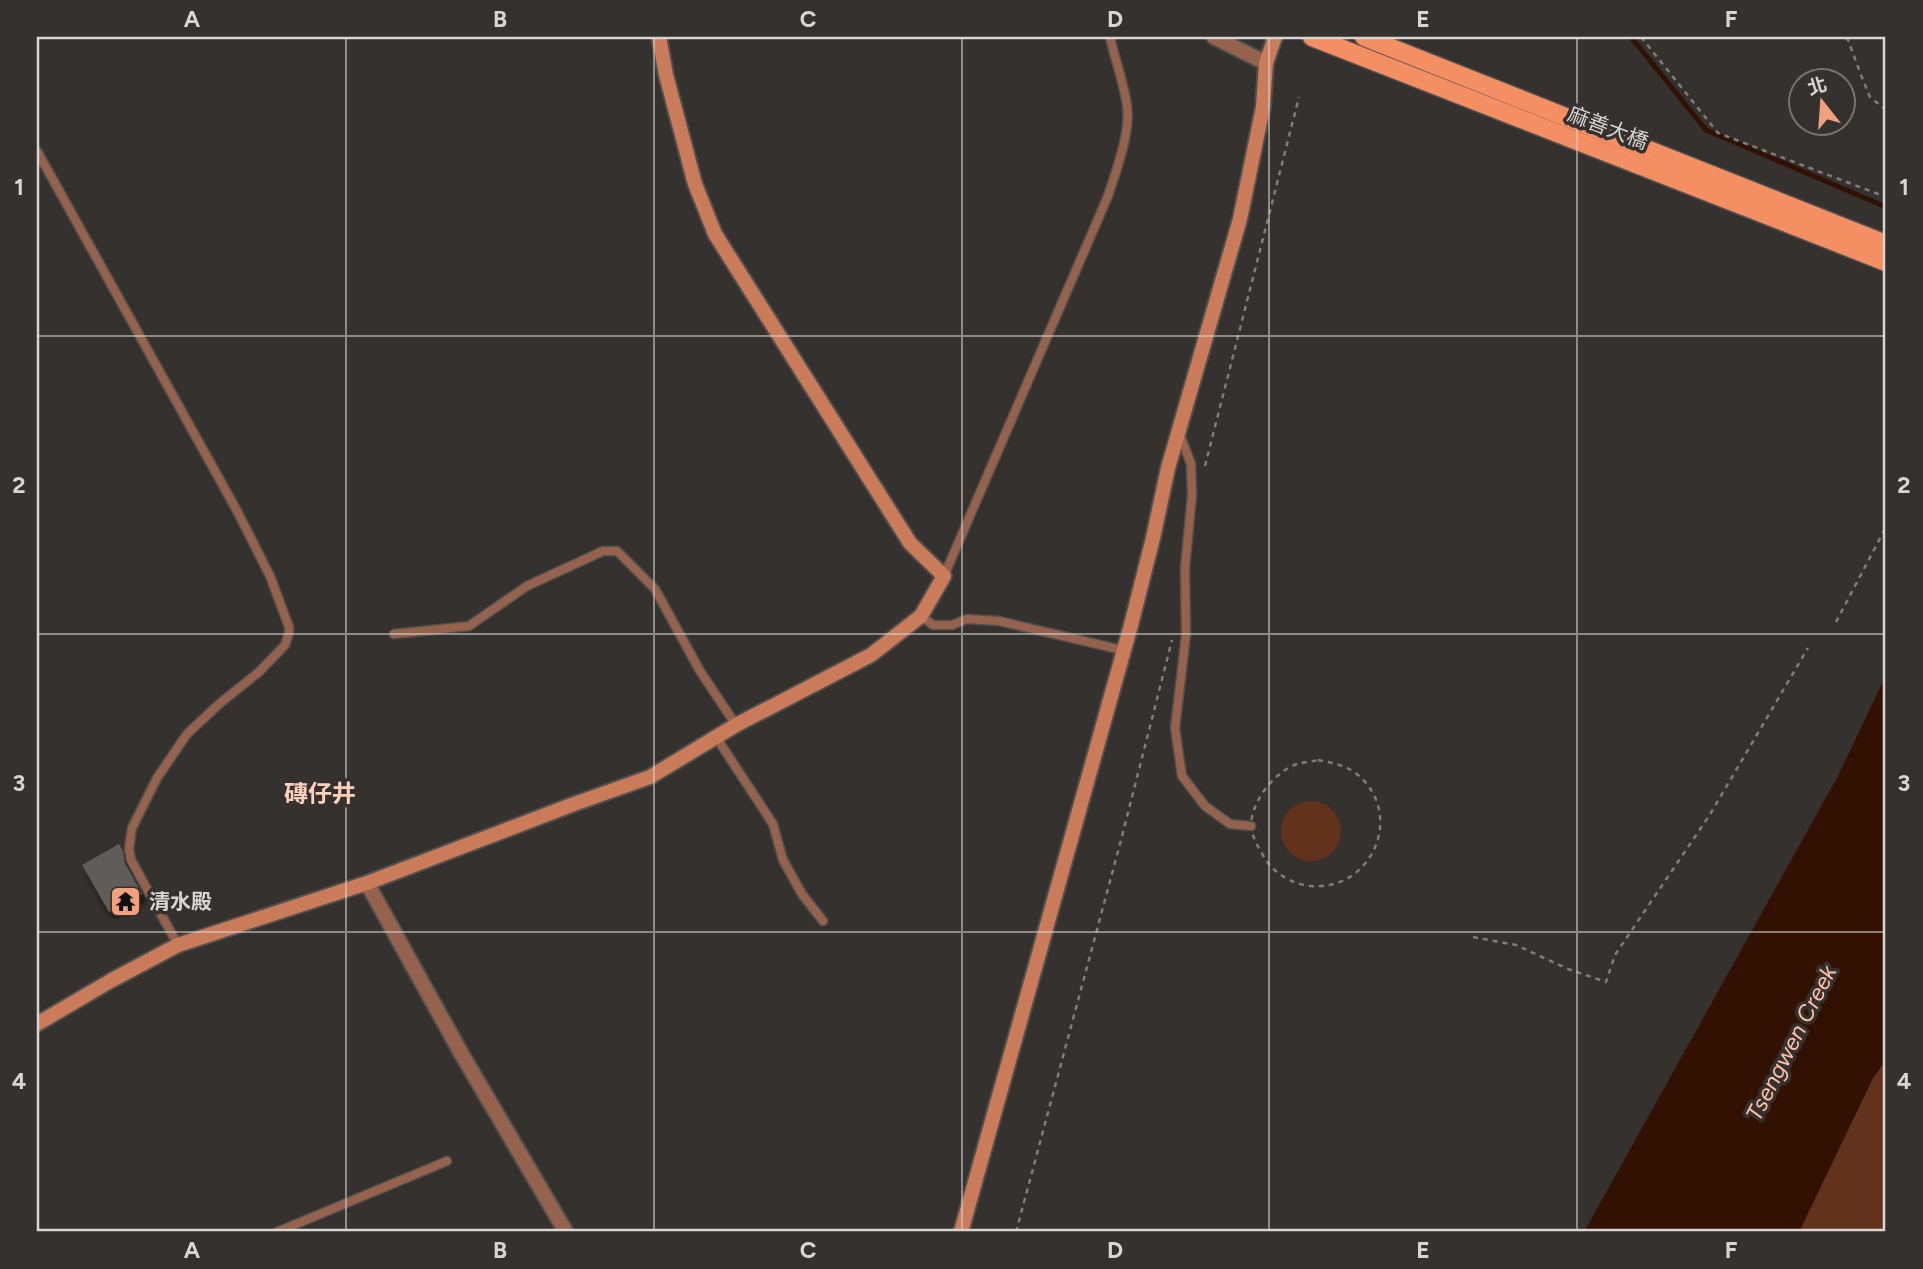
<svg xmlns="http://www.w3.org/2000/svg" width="1923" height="1269" font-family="Figtree,'Noto Sans TC',sans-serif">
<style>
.green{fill:#62321d}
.water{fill:#321102}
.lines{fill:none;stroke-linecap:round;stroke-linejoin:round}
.stream{stroke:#321102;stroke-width:5}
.building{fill:#615c5a;filter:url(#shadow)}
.lane-casing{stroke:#524f4d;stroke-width:11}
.street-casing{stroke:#524f4d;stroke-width:18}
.secondary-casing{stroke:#524f4d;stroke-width:18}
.primary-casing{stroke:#524f4d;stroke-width:21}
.path{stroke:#807d7b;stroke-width:2.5;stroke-dasharray:5 5;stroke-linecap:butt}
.lane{stroke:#94624d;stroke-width:8}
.street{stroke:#94624d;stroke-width:14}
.secondary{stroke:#ca7b5a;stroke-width:14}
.primary{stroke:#f48e63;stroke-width:18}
.grid{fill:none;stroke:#d8d5d4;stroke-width:2;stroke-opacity:0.55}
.labels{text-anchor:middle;stroke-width:7;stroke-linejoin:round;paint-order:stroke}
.street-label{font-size:21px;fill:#d8d5d4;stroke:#35312f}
.poi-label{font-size:21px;font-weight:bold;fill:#d8d5d4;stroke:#35312f;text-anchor:start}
.water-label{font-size:23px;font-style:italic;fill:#fdc0a7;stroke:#35312f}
.quarter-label{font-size:24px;font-weight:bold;fill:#ffd0bc;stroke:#35312f}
.neatline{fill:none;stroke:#d8d5d4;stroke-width:2.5}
.grid-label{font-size:23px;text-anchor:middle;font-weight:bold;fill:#d8d5d4}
</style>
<defs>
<filter id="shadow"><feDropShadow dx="4.5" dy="8" stdDeviation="3.5" flood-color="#0009"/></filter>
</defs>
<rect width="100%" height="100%" fill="#35312f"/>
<g class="green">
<circle cx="1311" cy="831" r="30"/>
<path d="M1886 1060V1232H1799L1873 1078Z"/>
</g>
<path class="water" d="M1886 675V1060L1873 1078 1799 1232H1584L1838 776Z"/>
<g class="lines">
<path class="stream" d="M1631 37 1706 130 1886 207"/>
</g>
<path class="building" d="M119 844 123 851 125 863 142 894 109 912 82 865Z"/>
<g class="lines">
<defs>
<g id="lane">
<path d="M37 151 236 509 270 576 289 627V633L285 645 259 672 219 704 187 734 157 778 132 828 129 849 131 860 178 945"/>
<path d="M1180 435 1191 464 1192 495 1185 568 1186 635 1175 728 1182 776 1205 806 1230 824 1251 826"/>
<path d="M944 576 1108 196C1116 171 1131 132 1127 106 1124 83 1115 60 1110 37"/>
<path d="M921 616 933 625H952L967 619 999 621 1122 650"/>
<path d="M394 634 469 626 527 586 603 551H617L655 589 700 671 736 725"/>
<path d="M716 737 773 824 783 860 802 894 823 921"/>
<path d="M277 1232 447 1161"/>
</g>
<g id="street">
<path d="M1214 37 1266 63"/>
<path d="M367 883 461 1053 566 1232"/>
</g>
<g id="secondary">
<path d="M37 1024 112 980 178 945 367 883 574 804 650 777 736 725 871 655 921 616 944 576 910 543 715 234 695 184 666 75 659 37"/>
<path d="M961 1232 1131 625 1153 538 1168 468 1240 219 1263 107 1266 63 1275 37"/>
</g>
<g id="primary">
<path d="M1312 37 1886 262"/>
<path d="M1364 37 1886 244"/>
</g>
</defs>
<use href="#lane" class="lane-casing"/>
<use href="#street" class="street-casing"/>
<use href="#secondary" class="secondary-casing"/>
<use href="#primary" class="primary-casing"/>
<g class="path">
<path d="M1641 37 1718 133 1886 197"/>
<path d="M1847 37 1861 75 1870 97 1886 110"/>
<path d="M1205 466 1299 97"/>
<path d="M1836 622 1886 527"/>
<path d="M1318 760C1332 763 1346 765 1358 775 1405 815 1372 891 1311 886 1293 884 1276 875 1266 860 1260 851 1252 837 1251 826 1251 802 1274 772 1297 764 1303 762 1311 762 1318 760Z"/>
<path d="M1473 937 1516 945 1568 969 1606 982 1615 955 1709 816 1808 648"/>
<path d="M1016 1232 1121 840 1172 640"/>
</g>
<use href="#lane" class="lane"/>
<use href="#street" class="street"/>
<use href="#secondary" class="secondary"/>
<use href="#primary" class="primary"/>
</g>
<path class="grid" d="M346 37V1232M654 37V1232M962 37V1232M1269 37V1232M1577 37V1232M37 336H1886M37 634H1886M37 932H1886"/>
<defs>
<symbol id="temple-square" viewBox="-11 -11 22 22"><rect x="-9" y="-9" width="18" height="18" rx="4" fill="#f2a17e" stroke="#35312f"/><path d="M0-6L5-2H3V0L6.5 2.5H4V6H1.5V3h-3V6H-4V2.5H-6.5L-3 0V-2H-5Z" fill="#111"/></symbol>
</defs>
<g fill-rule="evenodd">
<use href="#temple-square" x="108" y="884" width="35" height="35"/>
</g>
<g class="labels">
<g class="street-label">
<text transform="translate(1608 128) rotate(21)" y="7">麻善大橋</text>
</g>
<g class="poi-label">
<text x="149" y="909">清水殿</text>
</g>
<g class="water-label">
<text transform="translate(1791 1043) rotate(-63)" y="8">Tsengwen Creek</text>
</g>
<g class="quarter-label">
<text x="320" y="802">磚仔井</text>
</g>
</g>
<rect width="1923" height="1269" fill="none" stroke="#35312f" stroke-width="77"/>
<g transform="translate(1822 102) rotate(343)"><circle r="33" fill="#35312f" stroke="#767371" stroke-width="2"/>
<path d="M0-5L12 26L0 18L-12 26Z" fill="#f2a17e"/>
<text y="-10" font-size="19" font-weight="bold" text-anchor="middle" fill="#d8d5d4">北</text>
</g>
<rect x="38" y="38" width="1846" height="1192" class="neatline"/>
<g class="grid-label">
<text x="192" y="27">A</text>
<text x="500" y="27">B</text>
<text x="808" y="27">C</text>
<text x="1115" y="27">D</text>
<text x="1423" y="27">E</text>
<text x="1731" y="27">F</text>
<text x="19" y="195">1</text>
<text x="1904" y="195">1</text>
<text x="19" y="493">2</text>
<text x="1904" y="493">2</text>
<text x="19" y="791">3</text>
<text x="1904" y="791">3</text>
<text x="19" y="1089">4</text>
<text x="1904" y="1089">4</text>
<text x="192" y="1258">A</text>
<text x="500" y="1258">B</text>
<text x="808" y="1258">C</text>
<text x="1115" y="1258">D</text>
<text x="1423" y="1258">E</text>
<text x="1731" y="1258">F</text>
</g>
</svg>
